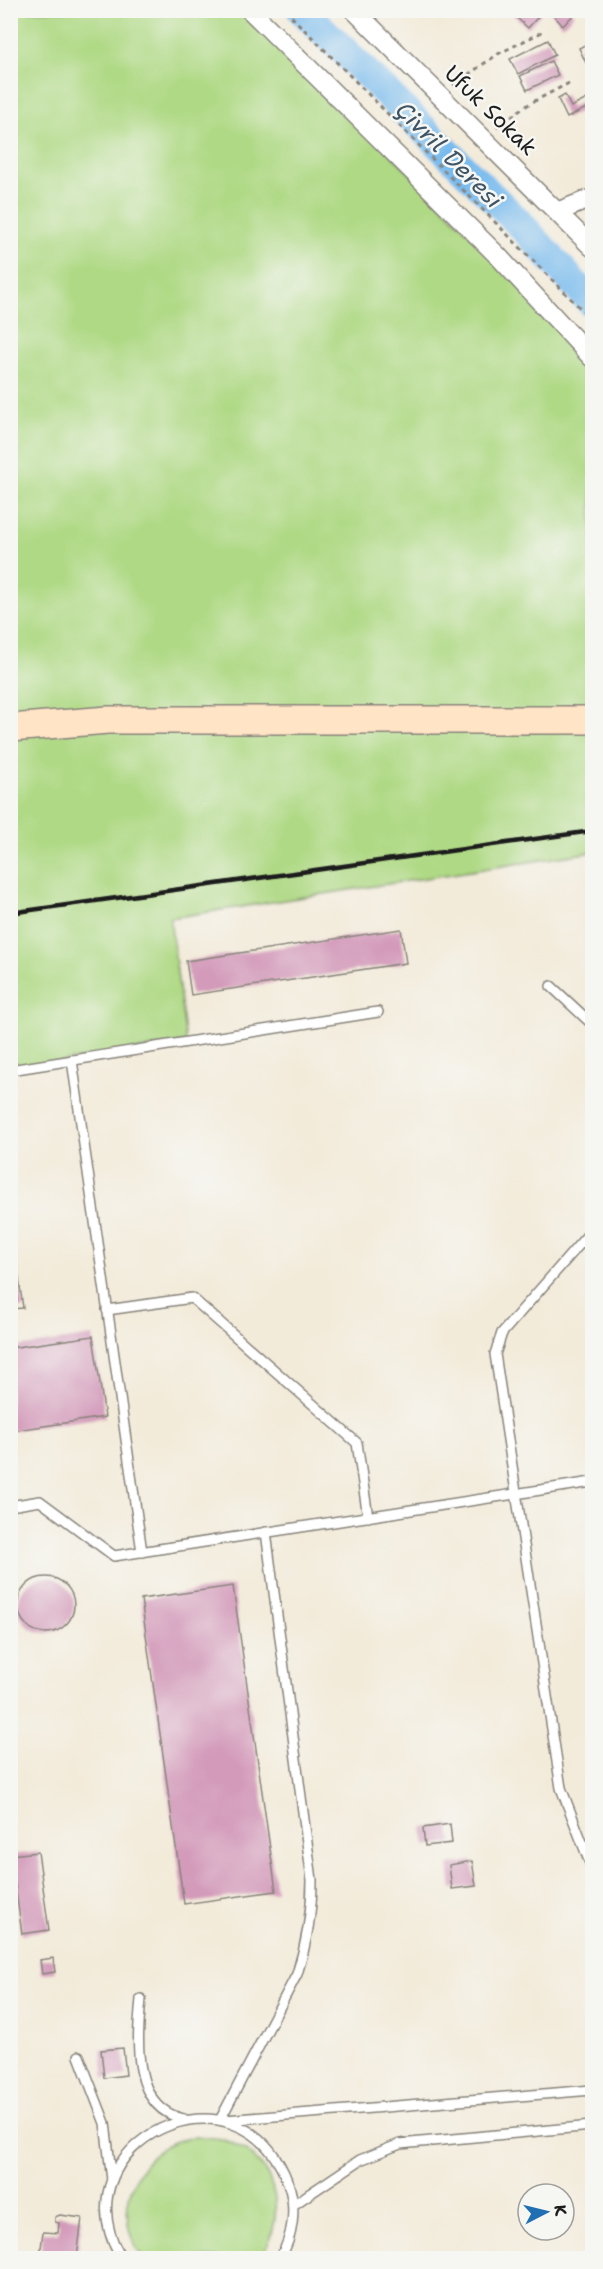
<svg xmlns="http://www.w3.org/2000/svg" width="603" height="2269" font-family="'Shantell Sans',sans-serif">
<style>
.grass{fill:#afd984;stroke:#667a50;stroke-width:1.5}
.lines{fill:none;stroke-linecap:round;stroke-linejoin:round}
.river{stroke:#79bbee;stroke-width:30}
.building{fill:#d39aba}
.lane-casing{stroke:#88847b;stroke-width:12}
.street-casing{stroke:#88847b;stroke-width:21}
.secondary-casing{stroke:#88847b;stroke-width:30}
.path{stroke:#88847b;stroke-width:3;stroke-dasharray:4.5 4.5;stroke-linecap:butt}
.lane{stroke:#fff;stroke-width:9}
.street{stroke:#fff;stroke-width:18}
.secondary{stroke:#ffe4c6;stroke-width:27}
.rail{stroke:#1c1c1c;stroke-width:4.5}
.labels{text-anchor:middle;stroke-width:5;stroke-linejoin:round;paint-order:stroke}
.street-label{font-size:22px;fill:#1c1c1c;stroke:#f6f6f2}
.water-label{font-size:24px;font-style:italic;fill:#3d5466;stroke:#f6f6f2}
</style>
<rect width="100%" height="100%" fill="#f6f6f2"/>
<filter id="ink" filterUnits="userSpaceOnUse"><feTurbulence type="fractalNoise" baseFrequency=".0167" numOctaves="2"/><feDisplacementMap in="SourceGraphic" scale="12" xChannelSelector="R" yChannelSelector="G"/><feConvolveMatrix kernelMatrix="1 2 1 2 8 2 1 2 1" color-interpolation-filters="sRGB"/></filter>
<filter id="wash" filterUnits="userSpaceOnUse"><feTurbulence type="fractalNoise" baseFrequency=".008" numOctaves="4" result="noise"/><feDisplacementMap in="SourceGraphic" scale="24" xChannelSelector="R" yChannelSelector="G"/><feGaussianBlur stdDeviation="1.35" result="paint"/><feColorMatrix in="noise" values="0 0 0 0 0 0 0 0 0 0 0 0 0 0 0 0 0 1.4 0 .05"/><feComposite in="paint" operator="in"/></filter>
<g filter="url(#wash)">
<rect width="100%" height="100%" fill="#f3ebda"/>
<g class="grass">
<path d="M11 11H250L592 358V852L170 918 186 1042 11 1070Z"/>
<path d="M193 2137C202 2137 213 2137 221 2139 277 2157 289 2211 261 2258H143C114 2221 127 2169 167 2145 174 2141 185 2139 193 2137Z"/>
</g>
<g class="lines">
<path class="river" d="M302 10 521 225 592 303"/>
</g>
<g id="blocks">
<g class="building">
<path d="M508 10H544L528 28Z"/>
<path d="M549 10H569L574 14 563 26Z"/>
<path d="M548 40 555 55 518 74 510 59Z"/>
<path d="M592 41V64L588 67 579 48Z"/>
<path d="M551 61 558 75 527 90 520 76Z"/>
<path d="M565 95 571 107 589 98 592 105 567 118 558 99Z"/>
<path d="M401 929 406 963 191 995 186 961Z"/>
<path d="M10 1265H17L23 1308 10 1309Z"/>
<path d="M93 1336 105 1417 10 1431V1348Z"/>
<circle cx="46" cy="1605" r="28"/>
<path d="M233 1586 276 1891 184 1904 141 1599Z"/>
<path d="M450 1824 452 1843 425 1846 423 1828Z"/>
<path d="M38 1852 49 1930 22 1934 11 1855Z"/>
<path d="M472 1861 476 1886 452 1889 449 1865Z"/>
<path d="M53 1958 55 1972 42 1974 40 1960Z"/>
<path d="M123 2048 126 2075 104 2078 101 2050Z"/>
<path d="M60 2215 82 2218 77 2258 40 2256 43 2232 58 2233 59 2223 55 2222V2217Z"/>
</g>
</g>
</g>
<g filter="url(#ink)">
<use href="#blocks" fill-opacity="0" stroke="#88847b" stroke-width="1.5"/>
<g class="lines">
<defs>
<g id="lane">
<path d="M551 986 592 1024"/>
<path d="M72 1060 142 1552"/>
<path d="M10 1070 378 1012"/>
<path d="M592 1230 502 1333 495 1354 561 1788 592 1868"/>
<path d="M107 1310 192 1298 357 1443 368 1517"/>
<path d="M10 1506 40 1501 114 1556 592 1482"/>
<path d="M141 1999C137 2040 131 2108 184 2119"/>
<path d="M79 2056 105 2123 112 2180"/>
<path d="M220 2120 297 1974C307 1942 312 1913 312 1880L266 1532"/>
<path d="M225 2120 592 2090"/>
<path d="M293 2205 360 2160 400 2144 592 2126"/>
<path d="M121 2258C54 2143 240 2053 288 2183 297 2207 293 2237 280 2258"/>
</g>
<g id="street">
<path d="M250 10 499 257 592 358"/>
<path d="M354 10 592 247"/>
<path d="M559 211 592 198"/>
</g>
<path id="secondary" d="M10 728 108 720H592"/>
</defs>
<use href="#lane" class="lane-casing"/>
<use href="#street" class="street-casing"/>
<use href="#secondary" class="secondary-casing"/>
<g class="path">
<path d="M285 10 592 320"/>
<path d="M453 85 498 54 542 32"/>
<path d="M496 127 529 104 571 82"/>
</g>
<use href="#lane" class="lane"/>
<use href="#street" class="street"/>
<use href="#secondary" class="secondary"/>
<path class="rail" d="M10 913 592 831"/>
</g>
</g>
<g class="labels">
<g class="street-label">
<text transform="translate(491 110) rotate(44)" y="8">Ufuk Sokak</text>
</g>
<g class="water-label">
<text transform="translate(449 155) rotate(45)" y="8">Çivril Deresi</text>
</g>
</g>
<rect width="603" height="2269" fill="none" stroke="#f6f6f2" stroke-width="36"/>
<g transform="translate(546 2212) rotate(83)"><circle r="28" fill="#f6f6f2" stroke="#9f9f9c" stroke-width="1.5"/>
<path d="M0-4.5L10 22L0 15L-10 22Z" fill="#1f6fb2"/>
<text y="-9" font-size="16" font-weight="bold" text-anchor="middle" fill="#1c1c1c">K</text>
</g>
</svg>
